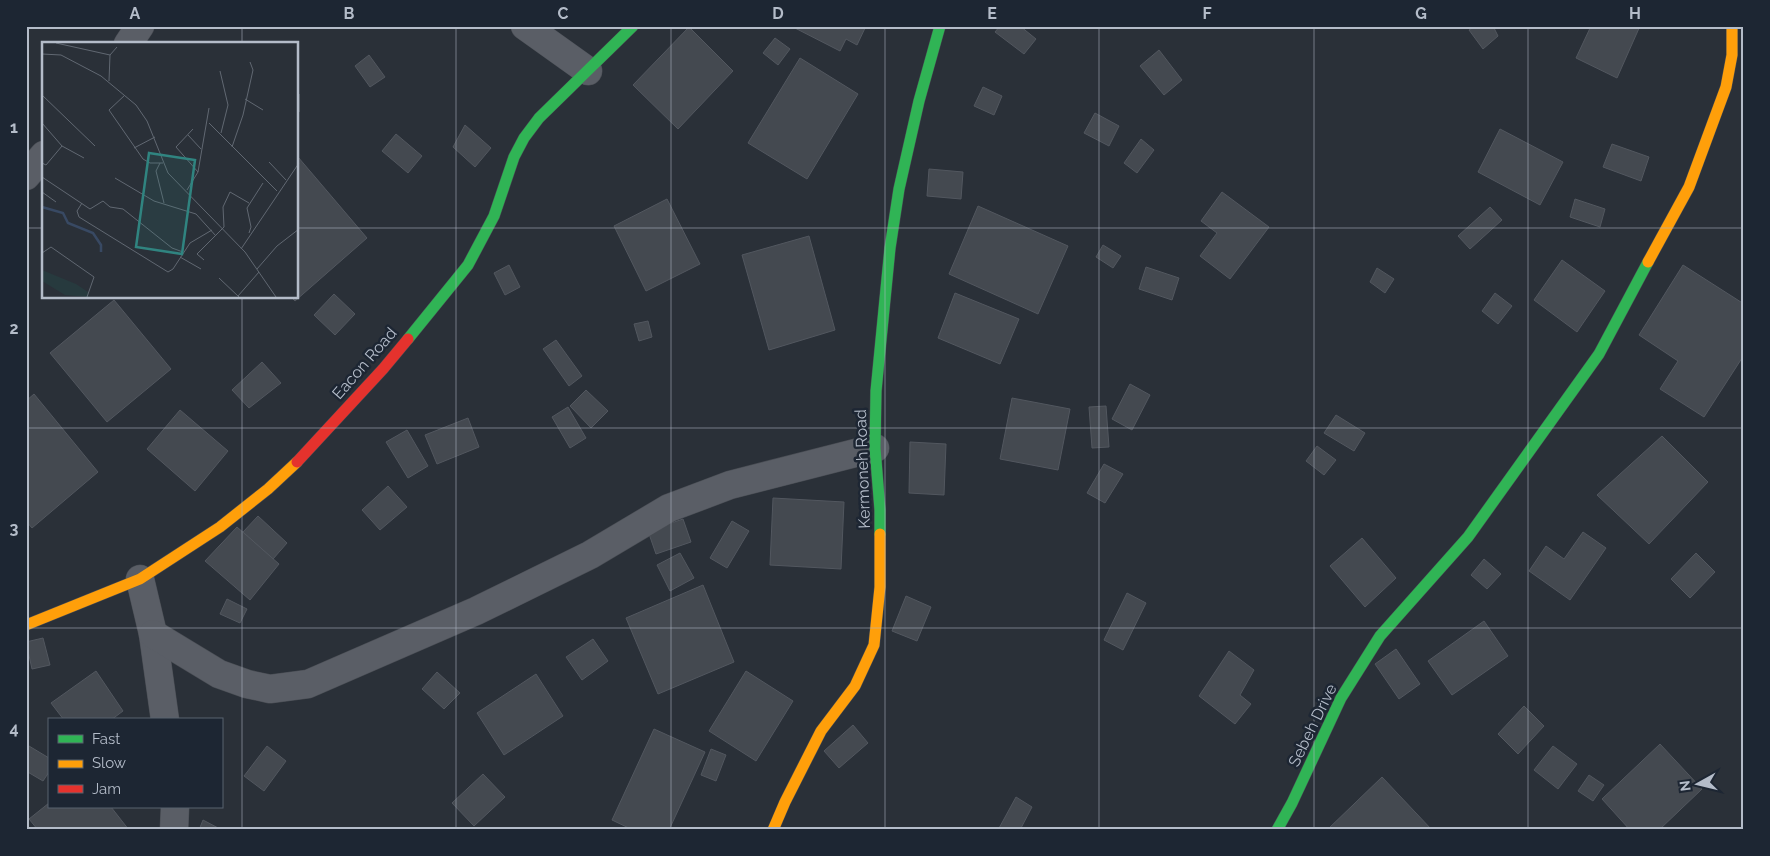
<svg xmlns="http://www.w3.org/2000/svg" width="1770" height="856" font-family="Raleway,sans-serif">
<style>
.building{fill:#444950;stroke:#52575f}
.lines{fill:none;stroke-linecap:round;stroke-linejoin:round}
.street-casing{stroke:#484c53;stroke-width:29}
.fast-casing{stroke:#484c53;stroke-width:12}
.slow-casing{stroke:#484c53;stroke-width:12}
.jam-casing{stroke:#484c53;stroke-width:12}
.street{stroke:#5a5e66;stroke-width:28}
.fast{stroke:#30b455;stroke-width:11}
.slow{stroke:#ff9f0a;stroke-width:11}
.jam{stroke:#e5322d;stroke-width:11}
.grid{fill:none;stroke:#b4bcc9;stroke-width:1;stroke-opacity:0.55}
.labels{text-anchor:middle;stroke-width:5;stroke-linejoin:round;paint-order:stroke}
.street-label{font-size:16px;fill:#b4bcc9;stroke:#1d2633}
.inset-river{fill:none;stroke:#384963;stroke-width:2.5}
.inset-road{fill:none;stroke:#616872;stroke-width:1}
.view{fill:#308480;fill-opacity:0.15;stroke:#308480;stroke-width:2.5}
.inset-edge{fill:none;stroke:#b4bcc9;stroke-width:2.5}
.neatline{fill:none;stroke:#b4bcc9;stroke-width:2}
.grid-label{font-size:16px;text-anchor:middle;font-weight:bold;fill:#b4bcc9}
</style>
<rect width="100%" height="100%" fill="#2a3038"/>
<g class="building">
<path d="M791 26H866L857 45 846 39 840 51Z"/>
<path d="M1000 26H1020L1036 39 1024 54 995 32Z"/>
<path d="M1476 26H1493L1498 36 1483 49 1469 30Z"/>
<path d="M1591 26H1640L1617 78 1576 58Z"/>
<path d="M689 27 733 71 678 129 633 85Z"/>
<path d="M775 38 790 49 778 65 763 53Z"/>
<path d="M1159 50 1182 80 1164 95 1140 66Z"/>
<path d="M369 55 385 77 370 87 355 66Z"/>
<path d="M800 58 858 94 807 179 748 143Z"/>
<path d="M983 87 1002 96 994 115 974 106Z"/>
<path d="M1095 113 1119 126 1109 146 1084 133Z"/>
<path d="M465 125 491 148 475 167 453 147Z"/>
<path d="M1500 129 1563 162 1540 205 1478 172Z"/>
<path d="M396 134 422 156 408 173 382 151Z"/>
<path d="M1141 139 1154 150 1137 173 1124 163Z"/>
<path d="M1612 144 1649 157 1641 181 1603 167Z"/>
<path d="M298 157 367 238 295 301 292 298H298Z"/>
<path d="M929 169 963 172 961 199 927 196Z"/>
<path d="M1222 192 1269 227 1230 279 1200 256 1217 233 1201 221Z"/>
<path d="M667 199 700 264 646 291 614 226Z"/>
<path d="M1575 199 1605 209 1600 227 1570 217Z"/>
<path d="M978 206 1068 246 1038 314 949 274Z"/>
<path d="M1490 207 1502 220 1470 249 1458 236Z"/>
<path d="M809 236 835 330 769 350 742 255Z"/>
<path d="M1103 245 1121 256 1113 268 1096 257Z"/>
<path d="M1562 260 1605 291 1577 332 1534 300Z"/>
<path d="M509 265 520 287 505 295 494 273Z"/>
<path d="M1683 265 1744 304V355L1704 417 1660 389 1678 361 1639 335Z"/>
<path d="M1146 267 1179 278 1172 300 1139 289Z"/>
<path d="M1377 268 1394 279 1385 293 1370 282Z"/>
<path d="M955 293 1019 319 1000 364 938 338Z"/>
<path d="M1495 293 1512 306 1498 324 1482 311Z"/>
<path d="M334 294 355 314 335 335 314 315Z"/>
<path d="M114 300 171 369 107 422 50 353Z"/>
<path d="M648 321 652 337 639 341 634 324Z"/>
<path d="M556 340 582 376 569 386 543 349Z"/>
<path d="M262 362 281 383 249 408 232 390Z"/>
<path d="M1130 384 1150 395 1132 430 1112 419Z"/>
<path d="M586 390 608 411 591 428 570 406Z"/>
<path d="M34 394 98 472 32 528 26 521V401Z"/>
<path d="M1012 398 1070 409 1058 470 1000 459Z"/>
<path d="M1106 406 1109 447 1092 448 1089 407Z"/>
<path d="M568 407 586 438 570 448 552 417Z"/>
<path d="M180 410 228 451 195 491 147 449Z"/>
<path d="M1336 415 1365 433 1354 451 1324 433Z"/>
<path d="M468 418 479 447 437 464 425 435Z"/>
<path d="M407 430 428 466 408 478 386 442Z"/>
<path d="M1662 436 1708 482 1649 544 1597 495Z"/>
<path d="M910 442 946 444 944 495 909 493Z"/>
<path d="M1317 446 1336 460 1324 475 1306 461Z"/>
<path d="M1104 464 1123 474 1105 503 1087 493Z"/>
<path d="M388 486 407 507 380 530 362 510Z"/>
<path d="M773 498 844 502 841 569 770 565Z"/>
<path d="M258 516 287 543 273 559 243 532Z"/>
<path d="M683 519 691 542 656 554 648 531Z"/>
<path d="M732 521 749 531 727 568 710 558Z"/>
<path d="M237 527 279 564 250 600 205 561Z"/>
<path d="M1583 532 1606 548 1570 600 1529 571 1546 546 1564 559Z"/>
<path d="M1362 538 1396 578 1365 607 1330 566Z"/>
<path d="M680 553 694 578 670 591 657 565Z"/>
<path d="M1696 553 1715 572 1690 598 1671 579Z"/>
<path d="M1484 559 1501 574 1487 589 1471 575Z"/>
<path d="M703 585 734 662 658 694 626 618Z"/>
<path d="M1127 593 1146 603 1123 650 1104 640Z"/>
<path d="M906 596 931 607 917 641 892 631Z"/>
<path d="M227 599 247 609 240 623 220 614Z"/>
<path d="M1484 621 1508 656 1452 695 1428 661Z"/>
<path d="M43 638 50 665 32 669 26 642Z"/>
<path d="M593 639 608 661 582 680 566 657Z"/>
<path d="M1396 649 1420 684 1399 699 1375 664Z"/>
<path d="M1229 651 1254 670 1240 695 1251 704 1235 724 1199 696Z"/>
<path d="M96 671 123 711 111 720H64L51 703Z"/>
<path d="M746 671 793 701 756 761 709 731Z"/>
<path d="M437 672 460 693 444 709 422 689Z"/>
<path d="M536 674 563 716 504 755 477 713Z"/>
<path d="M1524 706 1544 726 1518 754 1498 734Z"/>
<path d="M853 725 868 743 839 768 824 751Z"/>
<path d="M654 729 705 752 669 830H633L612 820Z"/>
<path d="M1660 744 1702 789 1659 830H1630L1602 799Z"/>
<path d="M29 746 49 758V772L43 781 26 771V751Z"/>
<path d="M267 746 286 761 264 791 244 776Z"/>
<path d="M1553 746 1577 764 1558 789 1534 770Z"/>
<path d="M711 749 726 755 716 781 701 775Z"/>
<path d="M483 774 505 797 474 826 452 803Z"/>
<path d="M1589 775 1604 785 1593 801 1578 791Z"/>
<path d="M1382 777 1432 830H1327Z"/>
<path d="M1016 797 1032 807 1020 830H998Z"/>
<path d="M49 803V807H111L129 830H38L29 819Z"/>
<path d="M203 820 222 830H199Z"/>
</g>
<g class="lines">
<defs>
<g id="street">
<path d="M525 26 588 71"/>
<path d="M128 44 140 26"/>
<path d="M26 176 44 155"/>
<path d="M140 579 153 634 165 720"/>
<path d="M153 634 219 674 247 684 270 689 308 684 476 611 590 555 669 508 730 485 875 448"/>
<path d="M174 830 175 807"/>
</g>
<g id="fast">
<path d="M408 339 468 265 494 216 514 157 524 138 539 118 633 26"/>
<path d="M880 534V510L875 448 876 391 890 248 899 189 919 101 940 26"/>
<path d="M1277 830 1292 803 1341 698 1380 636 1468 537 1599 354 1648 262"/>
</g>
<g id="slow">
<path d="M1648 262 1689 187 1726 87 1732 55V26"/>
<path d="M26 625 140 579 220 527 268 489 297 462"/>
<path d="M773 830 785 802 821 731 855 686 874 645 880 587V534"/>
</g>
<path id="jam" d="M297 462 383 369 408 339"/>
</defs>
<use href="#street" class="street-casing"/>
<use href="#fast" class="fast-casing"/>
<use href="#slow" class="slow-casing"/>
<use href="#jam" class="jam-casing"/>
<use href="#street" class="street"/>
<use href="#fast" class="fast"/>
<use href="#slow" class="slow"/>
<use href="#jam" class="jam"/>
</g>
<path class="grid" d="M242 26V44M456 26V830M671 26V830M885 26V830M1099 26V830M1314 26V830M1528 26V830M26 228H44M298 228H1744M242 298V830M26 428H1744M26 628H1744"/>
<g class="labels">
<g class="street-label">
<text transform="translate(364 363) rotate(-49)" y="6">Eacon Road</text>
<text transform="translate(862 469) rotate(-92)" y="6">Kermoneh Road</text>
<text transform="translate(1312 725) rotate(-64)" y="6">Sebeh Drive</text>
</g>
</g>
<g transform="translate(42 42)">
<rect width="256" height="256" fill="#2a3038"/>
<path d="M0 228 34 242 46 250 47 255 23 253 0 239Z" fill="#273a3e"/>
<path class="inset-river" d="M0 165 21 171 26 181 51 191 59 203V210"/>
<path class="inset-road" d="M14 1 68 13M0 12 19 13 59 34 94 63 105 79 126 131 203 210 234 255M178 29 186 63 179 91M67 39 68 13 75 5M257 52V70M0 53 53 104M83 53 67 68 101 117 108 121H121M203 57 221 68M0 81 20 104 42 116M167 81 235 149M151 87 134 105 156 130M146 93 159 107M190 105 201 73 211 28 208 20M92 106 113 95M227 120 244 138M0 121 4 123 20 104M118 121 114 129 122 161M0 135 48 167 61 159 68 165 81 167 130 206 141 210M73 136 112 159 154 172 174 194M145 148 156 130 167 66M0 150 14 160M40 161 35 169 37 175 126 230 131 227 148 201 170 188M207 191 209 185 205 166 221 141M199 207 257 121M0 211 9 205 52 235 45 255M138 215 159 227M162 218 155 212 182 185 181 165 188 150 207 161M215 227 235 204 257 187M177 236 197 255M196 254 217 230"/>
<path class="view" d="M107 111 153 118 140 212 94 205Z"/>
<rect width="256" height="256" class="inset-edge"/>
</g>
<rect width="1770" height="856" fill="none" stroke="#1d2633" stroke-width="55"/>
<rect x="48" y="718" width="175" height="90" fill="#1d2633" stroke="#59626f"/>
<rect x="58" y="735" width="25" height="8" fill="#30b455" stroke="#59626f"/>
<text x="92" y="744" font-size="15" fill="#b4bcc9">Fast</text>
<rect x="58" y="760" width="25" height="8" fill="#ff9f0a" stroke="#59626f"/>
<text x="92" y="768" font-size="15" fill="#b4bcc9">Slow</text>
<rect x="58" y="785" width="25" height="8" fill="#e5322d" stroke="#59626f"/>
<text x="92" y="794" font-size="15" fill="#b4bcc9">Jam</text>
<g transform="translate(1698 784) rotate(262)" stroke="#1d2633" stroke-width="4" paint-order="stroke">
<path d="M0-4L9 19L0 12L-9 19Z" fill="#b4bcc9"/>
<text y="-8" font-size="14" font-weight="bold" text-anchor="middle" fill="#b4bcc9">N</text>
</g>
<rect x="28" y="28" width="1714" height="800" class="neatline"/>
<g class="grid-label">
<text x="135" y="19">A</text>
<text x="349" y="19">B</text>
<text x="563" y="19">C</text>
<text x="778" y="19">D</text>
<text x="992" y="19">E</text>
<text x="1207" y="19">F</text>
<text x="1421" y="19">G</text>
<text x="1635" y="19">H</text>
<text x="14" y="133">1</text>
<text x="14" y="334">2</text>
<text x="14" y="534">3</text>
<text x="14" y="734">4</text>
</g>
</svg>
